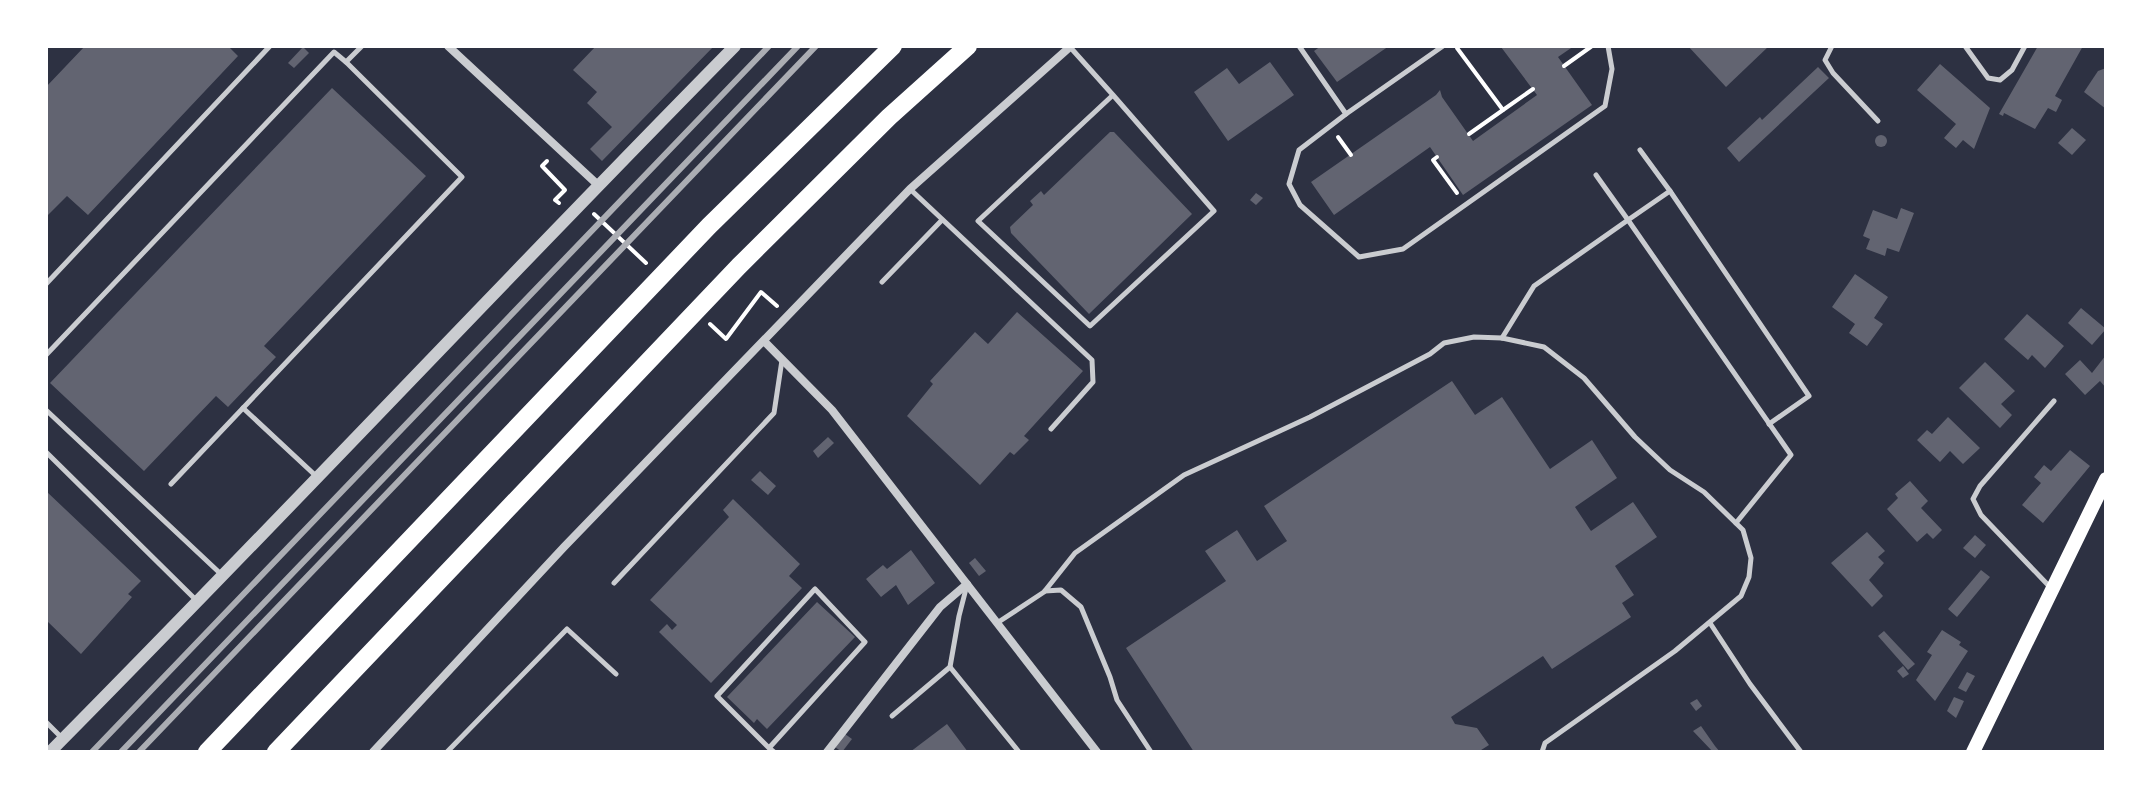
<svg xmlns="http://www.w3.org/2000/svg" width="2152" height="798" font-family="'Public Sans',sans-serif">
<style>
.building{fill:#626471}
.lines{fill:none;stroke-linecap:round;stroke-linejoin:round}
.path{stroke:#fff;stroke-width:4}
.service{stroke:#caccd0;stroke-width:5}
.minor{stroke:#caccd0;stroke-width:8}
.tertiary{stroke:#caccd0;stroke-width:12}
.secondary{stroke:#fff;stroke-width:14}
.motorway{stroke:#fff;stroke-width:18}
.rail{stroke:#abadb3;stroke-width:6}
</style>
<rect width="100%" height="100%" fill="#2d3142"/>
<g class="building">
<path d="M85 46H228L238 56 88 215 67 196 46 217V87Z"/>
<path d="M596 46H714L602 161 590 149 612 127 587 103 597 92 573 70Z"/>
<path d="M1321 46H1389L1337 82 1314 51Z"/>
<path d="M1503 46H1574L1558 57 1592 105 1463 195 1430 147 1334 215 1311 182 1436 95 1440 90 1442 97 1473 141 1537 95 1501 47Z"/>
<path d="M1688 46H1769L1726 87Z"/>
<path d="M2038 46H2083L2055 96 2062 100 2056 112 2048 108 2035 129 2004 113 2003 116 1999 114Z"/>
<path d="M303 47 309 53 294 68 288 63Z"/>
<path d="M1270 62 1294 95 1228 141 1194 92 1227 68 1239 84Z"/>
<path d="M1940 64 1990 108 1974 149 1963 140 1956 148 1944 138 1956 124 1917 90Z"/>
<path d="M1818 67 1829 78 1739 162 1727 148 1760 117 1762 120Z"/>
<path d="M2106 68V109L2084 92 2098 71Z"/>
<path d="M332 88 426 176 264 346 276 357 228 407 216 396 144 471 50 383Z"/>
<path d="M2072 128 2086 140 2072 155 2058 143Z"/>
<path d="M1110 132H1114L1192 214 1089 314 1011 233 1010 227 1033 205 1030 201 1041 191 1044 195Z"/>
<circle cx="1881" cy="141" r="6"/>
<path d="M1256 193 1263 198 1256 205 1250 200Z"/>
<path d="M1901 208 1914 213 1899 252 1887 248 1885 256 1866 249 1870 239 1863 236 1873 210 1897 219Z"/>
<path d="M1855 274 1888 297 1874 318 1883 324 1867 346 1849 333 1855 324 1832 307Z"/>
<path d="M2081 308 2106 329 2092 345 2068 323Z"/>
<path d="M1017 312 1083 371 1024 436 1029 440 1014 455 1010 452 980 485 907 416 933 384 930 381 975 332 988 344Z"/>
<path d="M2027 314 2064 346 2045 368 2032 355 2028 360 2004 339Z"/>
<path d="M2106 355V388L2100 381 2085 395 2065 374 2080 360 2092 373Z"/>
<path d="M1985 362 2015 391 2001 404 2012 415 2000 428 1959 388Z"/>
<path d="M1452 381 1475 415 1502 397 1550 469 1592 440 1617 478 1575 507 1591 531 1633 502 1657 537 1615 566 1634 595 1622 603 1631 617 1552 669 1543 656 1451 717 1455 724 1477 728 1489 745 1478 752H1194L1126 648 1226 581 1205 551 1237 530 1257 561 1287 541 1264 506Z"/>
<path d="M1948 417 1980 448 1963 464 1950 451 1940 462 1917 440 1927 430 1932 434Z"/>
<path d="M828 437 834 443 818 458 813 451Z"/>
<path d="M2070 450 2090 466 2043 523 2022 505 2041 483 2034 477 2044 465 2051 471Z"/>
<path d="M760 471 776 486 768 495 751 480Z"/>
<path d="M1910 481 1928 501 1921 508 1942 530 1933 539 1927 533 1917 542 1887 509 1898 498 1895 494Z"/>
<path d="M46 491 141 581 128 594 132 597 81 654 46 620Z"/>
<path d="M733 499 800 564 789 576 802 588 711 683 659 632 667 624 672 630 677 625 650 600 729 517 723 510Z"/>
<path d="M1867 532 1885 551 1878 557 1884 563 1869 580 1883 596 1872 607 1831 563Z"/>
<path d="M1975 535 1986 545 1975 558 1963 548Z"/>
<path d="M911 550 935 583 908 605 896 585 881 597 866 579 883 565 887 569Z"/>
<path d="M975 558 986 571 979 576 969 563Z"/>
<path d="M1981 570 1990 577 1957 617 1948 609Z"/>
<path d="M817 602 855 637 767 729 757 719 754 723 727 697Z"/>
<path d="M1942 630 1961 642 1959 645 1968 651 1935 701 1916 680 1932 655 1927 652Z"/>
<path d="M1884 631 1915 664 1908 670 1878 636Z"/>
<path d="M1903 666 1909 674 1903 678 1897 671Z"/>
<path d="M1967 672 1975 676 1966 692 1958 688Z"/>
<path d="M1954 697 1964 701 1956 718 1947 711Z"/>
<path d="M1697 699 1702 706 1696 711 1690 703Z"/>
<path d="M947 724 968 752H910Z"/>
<path d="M1701 726 1715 746 1720 752H1713L1693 731Z"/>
<path d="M845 734 852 739 842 752 835 747Z"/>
</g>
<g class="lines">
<g class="path">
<path d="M1457 48 1503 110 1469 134"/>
<path d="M1564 66 1592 46"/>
<path d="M1503 110 1533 89"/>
<path d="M1338 137 1351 155"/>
<path d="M1437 157 1433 160 1457 193"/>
<path d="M547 161 542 166 565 190 555 200 559 203"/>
<path d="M594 214 646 263"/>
<path d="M710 324 726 339 761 292 777 306"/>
</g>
<g class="service">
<path d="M1299 46 1346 114 1443 46"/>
<path d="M1832 46 1825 60 1833 73 1878 121"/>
<path d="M1965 46 1988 78 2000 80 2012 70 2025 46"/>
<path d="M2105 46 2106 47"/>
<path d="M1070 47 1113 95 978 221 1090 326 1214 211 1113 95"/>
<path d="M1346 114 1299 150 1289 184 1300 205 1359 257 1403 249 1605 106 1612 69 1608 46"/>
<path d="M1640 150 1670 191"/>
<path d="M1596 175 1628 220 1670 191 1809 396 1769 424"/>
<path d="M910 189 1092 360 1093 382 1051 429"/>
<path d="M882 282 942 220"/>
<path d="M46 284 270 46"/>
<path d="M1502 338 1534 286 1628 220 1791 455 1736 523"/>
<path d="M46 355 334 52 346 62 362 46"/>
<path d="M243 408 316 476"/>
<path d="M46 410 223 576"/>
<path d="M46 452 196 600"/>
<path d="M171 484 462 177 346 62"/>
<path d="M614 583 774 413 782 360"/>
<path d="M2049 586 1981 515 1973 499 1980 486 2054 401"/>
<path d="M1045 591 1061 590 1081 607 1110 677 1117 700 1151 752"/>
<path d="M997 623 1044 592 1075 553 1184 475 1310 417 1430 354 1444 343 1474 337 1502 338 1544 347 1584 378 1635 437 1670 470 1704 492 1743 530 1751 558 1749 577 1741 596 1675 651 1545 743 1542 752"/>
<path d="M1710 623 1750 684 1801 752"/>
<path d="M950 667 1019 752"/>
<path d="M892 716 950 667 959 616 967 585"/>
<path d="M46 722 62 738"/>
<path d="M769 748 865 642 815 589 717 696 769 748 774 752"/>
<path d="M447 752 567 629 616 674"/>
</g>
<g class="minor">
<path d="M448 46 598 185"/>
<path d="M764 341 832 410 1097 752"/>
<path d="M373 752 564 547 910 189 1071 46"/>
<path d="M827 752 940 607 967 584"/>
</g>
<path class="tertiary" d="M50 752C281 519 505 279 735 46"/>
<path class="secondary" d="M1973 752 2106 479"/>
<g class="motorway">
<path d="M207 752 709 226 893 46"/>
<path d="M276 752 739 266 889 117 968 46"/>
</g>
<g class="rail">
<path d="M92 752 769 46"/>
<path d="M121 752 798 46"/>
<path d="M139 752 816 46"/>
</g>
</g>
<rect width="2152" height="798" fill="none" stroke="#ffffff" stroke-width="96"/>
</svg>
